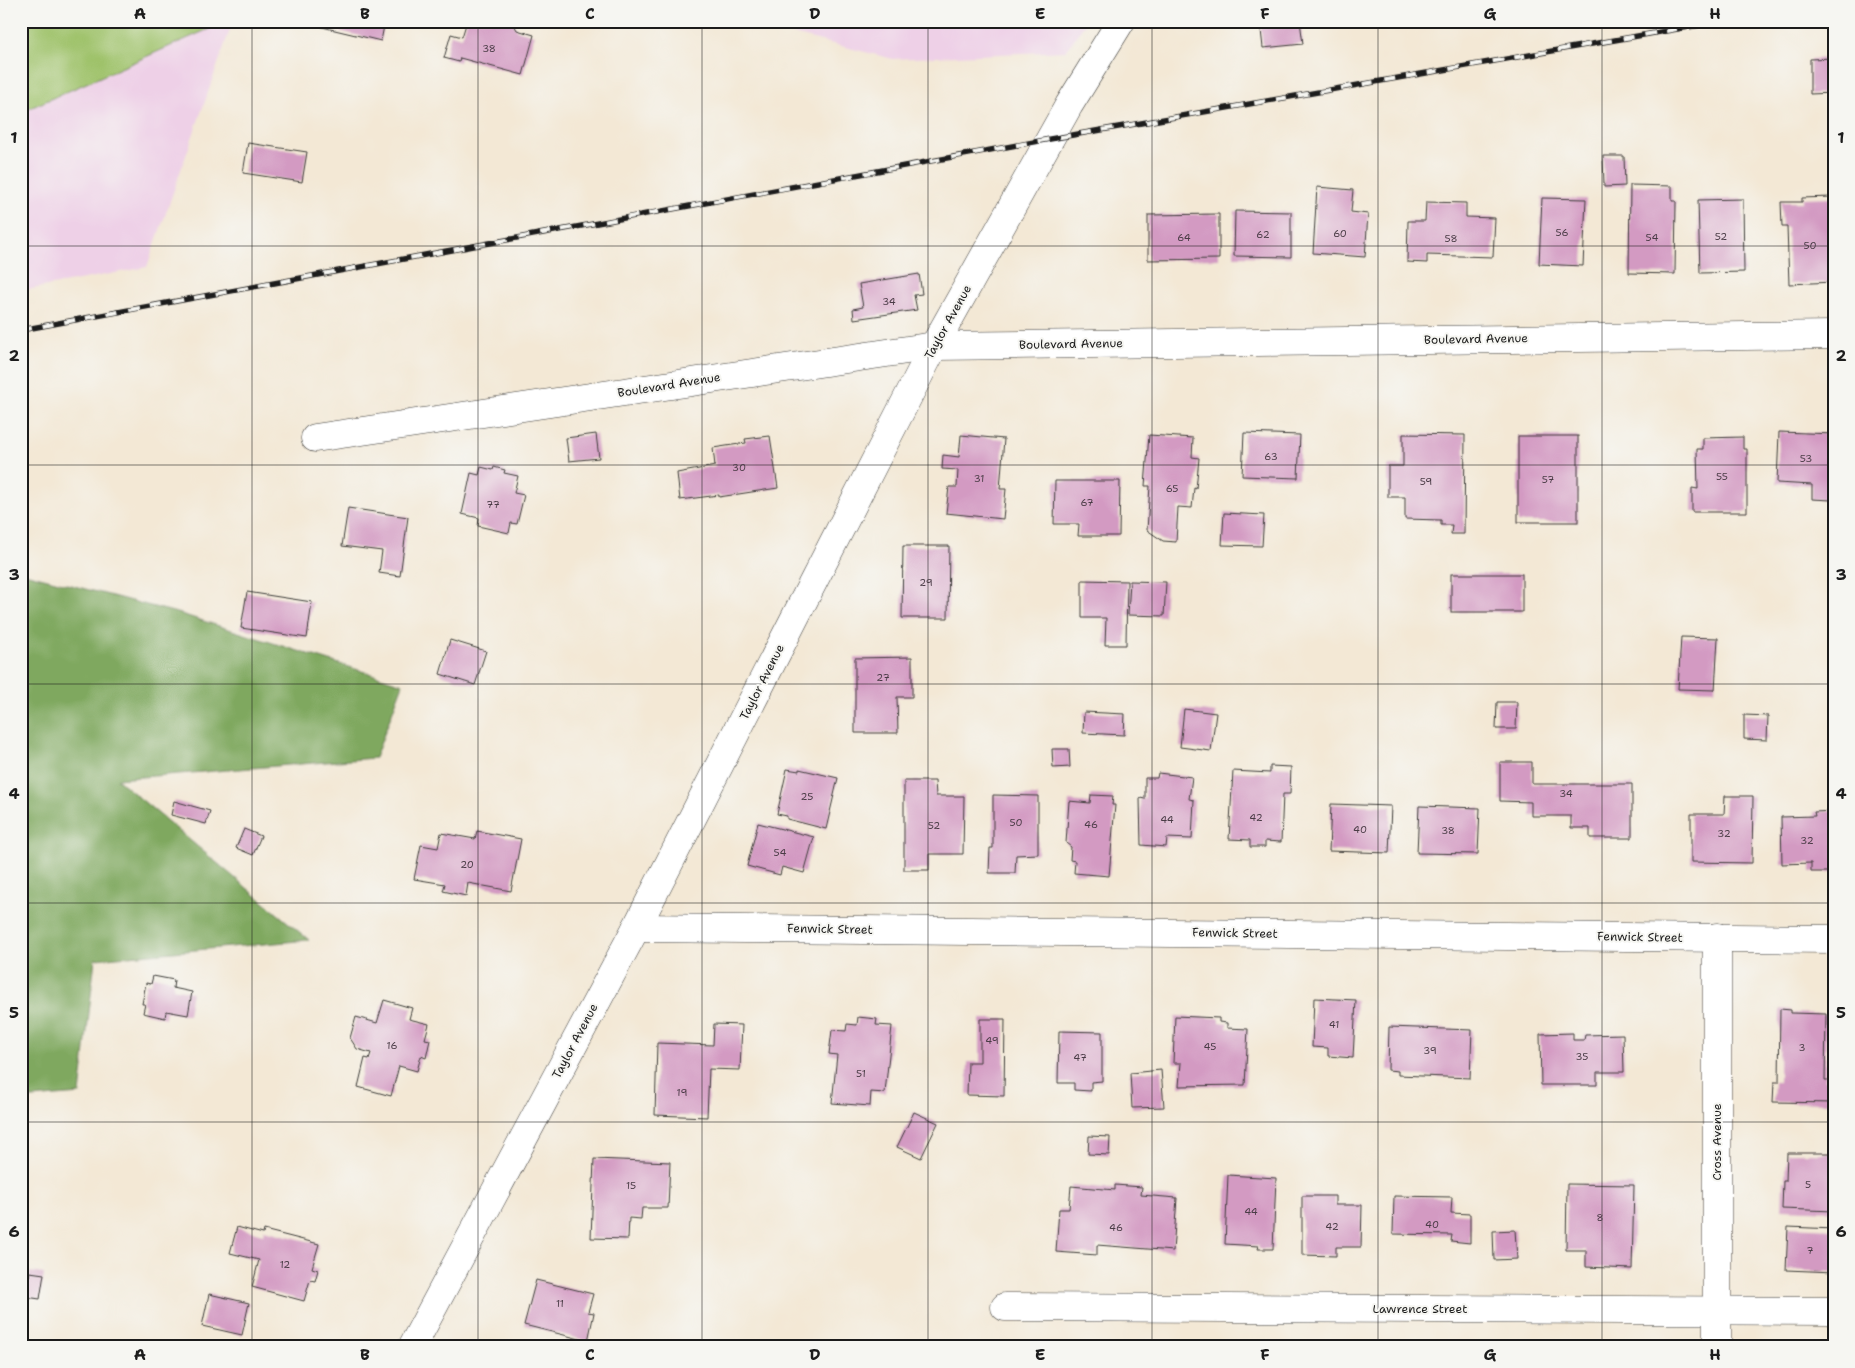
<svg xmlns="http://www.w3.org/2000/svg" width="1855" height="1368" font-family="'Shantell Sans',sans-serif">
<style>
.built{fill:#eed0e7}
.green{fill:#9fc26b;stroke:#5e6f44}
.forest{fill:#7fa85f;stroke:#4e623e}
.building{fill:#d39ac2}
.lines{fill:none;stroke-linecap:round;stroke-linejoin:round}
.minor-casing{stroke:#3c3b38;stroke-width:29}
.minor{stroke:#fff;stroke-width:28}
.rail-casing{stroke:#1c1c1c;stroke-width:5.5}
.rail{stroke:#f6f6f2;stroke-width:4;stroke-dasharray:11;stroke-linecap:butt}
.grid{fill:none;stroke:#1c1c1c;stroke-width:1;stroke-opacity:0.55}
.labels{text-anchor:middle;stroke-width:4;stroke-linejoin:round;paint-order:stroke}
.number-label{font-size:10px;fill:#4a3c46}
.street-label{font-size:12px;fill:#1c1c1c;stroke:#f6f6f2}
.neatline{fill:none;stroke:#1c1c1c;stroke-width:2}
.grid-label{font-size:16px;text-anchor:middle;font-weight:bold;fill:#1c1c1c}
</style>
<rect width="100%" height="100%" fill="#f6f6f2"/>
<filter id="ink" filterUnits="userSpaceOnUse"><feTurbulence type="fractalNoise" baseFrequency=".02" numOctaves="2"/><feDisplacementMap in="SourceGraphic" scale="10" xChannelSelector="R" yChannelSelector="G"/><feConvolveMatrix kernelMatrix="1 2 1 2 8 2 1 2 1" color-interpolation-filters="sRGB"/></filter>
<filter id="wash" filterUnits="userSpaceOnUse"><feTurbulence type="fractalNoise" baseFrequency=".0096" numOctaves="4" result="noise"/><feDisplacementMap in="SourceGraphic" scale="20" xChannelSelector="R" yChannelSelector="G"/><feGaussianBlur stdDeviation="1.12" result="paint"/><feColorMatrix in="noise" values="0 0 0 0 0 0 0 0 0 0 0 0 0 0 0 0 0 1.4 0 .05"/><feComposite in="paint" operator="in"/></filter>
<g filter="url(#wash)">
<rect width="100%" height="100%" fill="#f3e8d5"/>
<g class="built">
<path d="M21 21H233L147 267 21 291Z"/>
<path d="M741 21H1087L1066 51 893 59Z"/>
</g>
<path class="green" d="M21 21H227L21 112Z"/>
<path class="forest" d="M21 572 181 614 403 684 375 758 117 779 309 940 95 959 80 1094 21 1099Z"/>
<g id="blocks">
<g class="building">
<path d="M323 21H385L381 41 322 27Z"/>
<path d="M467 21H512L517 30 534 35 523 75 460 58 459 62 444 58 451 34 462 37Z"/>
<path d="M1260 21H1300L1303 44 1263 48Z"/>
<path d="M1834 58V93L1810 94V59Z"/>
<path d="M248 143 307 152 302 182 243 173Z"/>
<path d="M1603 156H1624L1625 186 1604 187Z"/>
<path d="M1630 185 1672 186V201H1676L1675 274 1629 273Z"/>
<path d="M1317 187 1353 190 1351 212 1368 214 1365 257 1313 253Z"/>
<path d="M1831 197 1834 282 1789 284 1787 227H1782L1781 202H1802V198Z"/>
<path d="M1542 198 1586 199 1583 266 1539 264Z"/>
<path d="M1743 199 1744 272 1700 273 1698 200Z"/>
<path d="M1426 202 1466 203V217L1495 218 1493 257 1427 255V263L1407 262 1408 221H1425Z"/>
<path d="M1235 211 1291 212V257L1234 256Z"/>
<path d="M1219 214V259L1148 260V215Z"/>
<path d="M919 274 922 294 914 295 917 310 854 319 853 309 863 307 859 284Z"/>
<path d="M1779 432 1834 434V482L1832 481 1831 500 1812 499V485L1777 483Z"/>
<path d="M1244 433 1300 435 1298 478 1242 476Z"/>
<path d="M596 434 599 458 569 461 566 438Z"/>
<path d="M1403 434 1465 435 1464 534H1451L1452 525H1441V520L1405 519V497H1388V466H1403Z"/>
<path d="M961 435 1004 439 1000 489H1006L1003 519 946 513 949 487H957L958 470 942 469 943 455 959 457Z"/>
<path d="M1149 435 1193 438 1192 457 1199 458 1196 489 1194 488 1192 508 1178 507 1176 542 1163 541 1147 530 1150 486H1145Z"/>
<path d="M770 436 778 488 719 497V495L680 500 677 473 715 466 713 448 746 443 745 439Z"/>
<rect x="1518" y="436" width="60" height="86"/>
<path d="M1743 437V449H1747V512H1692V488L1698 489 1697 449H1703V438Z"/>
<path d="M481 467 493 470 494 467 505 470 504 473 518 476 514 493 524 495 517 524 511 523 509 533 478 526 479 518 462 514 471 473 479 475Z"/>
<path d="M1055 481H1120L1119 536H1078L1079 524H1054Z"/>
<path d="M348 508 408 517 400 576 379 573 382 551 342 546Z"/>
<path d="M1224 513 1264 515 1262 546 1222 545Z"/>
<path d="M903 546H949L948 618H902Z"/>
<rect x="1451" y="574" width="71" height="38"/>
<path d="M1082 580 1127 581 1126 645H1105L1106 618H1082Z"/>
<path d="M1130 581 1166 582 1164 616 1128 615Z"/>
<path d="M247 592 312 602 307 638 241 628Z"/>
<path d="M1681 637 1718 638 1715 690 1678 689Z"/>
<path d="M450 640 486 651 475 685 440 674Z"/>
<path d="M912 657V697H897L898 733H855V658Z"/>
<path d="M1497 702H1517L1516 729H1496Z"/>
<path d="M1184 709 1216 713 1211 751 1180 747Z"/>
<path d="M1084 712 1125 714 1124 735 1083 733Z"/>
<path d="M1744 715 1768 716 1767 740 1744 739Z"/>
<path d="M1052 749H1069L1070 767 1053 768Z"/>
<path d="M1500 762H1532V784H1632V838H1590V828H1571V816H1531V802L1500 801Z"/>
<path d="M1270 766 1291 767 1290 794H1283L1281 842 1265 841V847H1250V840L1229 839 1233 771 1270 773Z"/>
<path d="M787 769 799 771V769L838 778 826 829 787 819V816L777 814Z"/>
<path d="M1158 773 1192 777 1189 799 1194 800 1192 839 1167 838 1166 847 1141 845 1140 798 1145 799V778H1157Z"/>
<path d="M904 781H935L936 796H964L963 854H929V870H904Z"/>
<path d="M993 795 1038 796V854L1016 855 1015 873H989L990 848H993Z"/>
<path d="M1091 795 1113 796 1112 805H1115L1109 876 1074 873 1075 861 1070 860 1071 847 1066 843 1069 801 1090 803Z"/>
<path d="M1725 796H1753L1752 863 1691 862V814H1724Z"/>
<path d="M174 801 210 811 206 824 171 815Z"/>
<path d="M1331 804 1391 806 1389 853 1329 851Z"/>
<path d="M1419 806 1480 808 1478 854 1417 853Z"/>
<path d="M1834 811V872H1811V863L1782 864 1781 817 1815 816 1814 812Z"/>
<path d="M758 823 814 837 804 873 782 867 780 875 747 866Z"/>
<path d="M244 829 261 836 253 855 236 848Z"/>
<path d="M477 831 521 839 511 891 468 883 466 896 443 891 445 884 414 879 421 845 438 848 441 833 475 839Z"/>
<path d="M153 976 174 980 173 988 192 992 188 1015 166 1011 165 1018 143 1013 145 1004H142L146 983 151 984Z"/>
<path d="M1314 998 1356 1000 1353 1058 1328 1056V1048L1312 1047Z"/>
<path d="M384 1000 412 1008 409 1019 429 1024 425 1039 430 1040 426 1058 421 1056 417 1071 399 1066 391 1096 358 1087 365 1058 369 1059 371 1053 357 1049 350 1038 356 1017 377 1023Z"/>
<path d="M1780 1009 1791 1010V1013L1826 1014 1825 1080H1834V1103L1773 1102 1774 1082H1779Z"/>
<path d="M1175 1016 1219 1018V1022L1227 1023V1028L1248 1029 1245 1085 1179 1086 1181 1063H1173Z"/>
<path d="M858 1017 877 1019 876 1025 892 1026 885 1093 871 1092 870 1106 832 1103 837 1055 829 1054 832 1030 846 1031 847 1024 857 1025Z"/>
<path d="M980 1019H1005L1004 1096 967 1095 968 1062H980Z"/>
<path d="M714 1024 742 1025 740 1070 709 1069 707 1117 655 1115 657 1043 713 1045Z"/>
<path d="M1389 1027 1472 1030 1470 1078 1398 1075V1071L1388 1070Z"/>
<path d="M1059 1031 1102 1032V1081L1091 1082V1091L1074 1090V1083H1058Z"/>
<path d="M1573 1033V1040H1584L1585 1035 1623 1034 1624 1072H1597V1085H1541L1540 1034Z"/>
<path d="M1161 1070 1164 1107 1132 1108 1130 1073Z"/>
<path d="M914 1112 938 1123 921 1158 897 1147Z"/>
<path d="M1089 1136 1110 1137 1109 1155 1088 1154Z"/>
<path d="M1787 1153H1834V1211L1782 1209 1783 1181H1786Z"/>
<path d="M594 1159 670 1162 668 1208H642L641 1219 629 1218 628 1239 591 1238Z"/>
<path d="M1228 1175 1276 1178 1273 1249H1258L1259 1246 1225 1244Z"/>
<path d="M1567 1184 1634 1185 1632 1269 1586 1267V1250H1566Z"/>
<path d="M1115 1185 1142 1187 1141 1195 1177 1198 1173 1251 1097 1245V1255L1056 1252 1059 1209H1069L1071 1186 1115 1190Z"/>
<path d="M1302 1196H1335V1205H1362L1361 1247H1336V1256L1302 1255Z"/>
<path d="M1394 1196 1452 1197 1451 1213 1470 1214V1243L1451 1241 1452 1235 1393 1234Z"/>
<path d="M237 1227 263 1234 264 1230 319 1244 312 1268 318 1270 315 1281 310 1280 304 1301 252 1287 259 1260 230 1253Z"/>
<path d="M1788 1227 1834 1229V1272L1786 1270Z"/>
<path d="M1515 1230 1517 1259 1494 1260 1493 1231Z"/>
<path d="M30 1272 44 1274 40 1299 26 1297Z"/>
<path d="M536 1280 593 1294 588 1312 594 1313 588 1341 524 1325Z"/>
<path d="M209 1294 249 1303 242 1335 202 1326Z"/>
</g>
</g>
</g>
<g filter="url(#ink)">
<use href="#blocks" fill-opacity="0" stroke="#3c3b38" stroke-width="1"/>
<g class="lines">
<defs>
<g id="minor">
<path d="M315 438 934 346 1834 335"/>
<path d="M636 928 1834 939"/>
<path d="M1005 1307 1834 1311"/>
<path d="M412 1347 636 928 934 346 1069 105 1121 21"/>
<path d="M1717 1347V937"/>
</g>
</defs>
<use href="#minor" class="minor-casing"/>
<use href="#minor" class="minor"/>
<defs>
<path id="rail" d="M21 330 1050 139 1723 21"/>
</defs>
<use href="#rail" class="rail-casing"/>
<use href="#rail" class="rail"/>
</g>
</g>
<path class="grid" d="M252 21V1347M478 21V1347M702 21V1347M928 21V1347M1152 21V1347M1378 21V1347M1602 21V1347M21 246H1834M21 465H1834M21 684H1834M21 903H1834M21 1122H1834"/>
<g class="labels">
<g class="number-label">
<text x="489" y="52">38</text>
<text x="1562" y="236">56</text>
<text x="1340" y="237">60</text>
<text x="1263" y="238">62</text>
<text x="1721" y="240">52</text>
<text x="1184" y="241">64</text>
<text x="1652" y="241">54</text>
<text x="1451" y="242">58</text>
<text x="1810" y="249">50</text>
<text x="889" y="305">34</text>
<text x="1271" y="460">63</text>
<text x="1806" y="462">53</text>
<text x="739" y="471">30</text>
<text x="1722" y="480">55</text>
<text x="979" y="482">31</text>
<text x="1548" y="483">57</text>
<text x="1426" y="485">59</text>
<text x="1172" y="492">65</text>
<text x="1087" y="506">67</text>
<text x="493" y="508">77</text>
<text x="926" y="586">29</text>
<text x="883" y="681">27</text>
<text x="1566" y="797">34</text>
<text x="807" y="800">25</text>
<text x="1256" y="821">42</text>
<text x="1167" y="823">44</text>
<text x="1016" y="826">50</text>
<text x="1091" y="828">46</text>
<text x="934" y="829">52</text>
<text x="1360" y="833">40</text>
<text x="1448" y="834">38</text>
<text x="1724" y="837">32</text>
<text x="1807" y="844">32</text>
<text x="780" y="856">54</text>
<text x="467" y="868">20</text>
<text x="1334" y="1028">41</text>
<text x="992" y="1044">49</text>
<text x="392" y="1049">16</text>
<text x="1210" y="1050">45</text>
<text x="1802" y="1051">3</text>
<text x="1430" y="1054">39</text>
<text x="1582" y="1060">35</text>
<text x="1080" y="1061">47</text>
<text x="861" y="1077">51</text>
<text x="682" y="1096">19</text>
<text x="1808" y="1188">5</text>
<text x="631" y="1189">15</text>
<text x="1251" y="1215">44</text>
<text x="1600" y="1221">8</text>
<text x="1432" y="1228">40</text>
<text x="1332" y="1230">42</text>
<text x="1116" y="1231">46</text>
<text x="1810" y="1254">7</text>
<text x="285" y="1268">12</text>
<text x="560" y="1307">11</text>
</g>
<g class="street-label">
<text transform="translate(948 322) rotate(-61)" y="4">Taylor Avenue</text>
<text transform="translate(1476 339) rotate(-1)" y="4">Boulevard Avenue</text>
<text transform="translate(1071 344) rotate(-1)" y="4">Boulevard Avenue</text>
<text transform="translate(669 385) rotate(-9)" y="4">Boulevard Avenue</text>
<text transform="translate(762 682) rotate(-63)" y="4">Taylor Avenue</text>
<text transform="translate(830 929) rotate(1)" y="4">Fenwick Street</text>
<text transform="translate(1235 933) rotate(1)" y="4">Fenwick Street</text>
<text transform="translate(1640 937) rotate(1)" y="4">Fenwick Street</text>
<text transform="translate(575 1041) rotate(-62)" y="4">Taylor Avenue</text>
<text transform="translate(1717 1142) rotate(-90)" y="4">Cross Avenue</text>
<text x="1420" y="1313">Lawrence Street</text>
</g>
</g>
<rect width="1855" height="1368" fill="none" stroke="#f6f6f2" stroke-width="55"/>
<rect x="28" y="28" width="1800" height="1312" class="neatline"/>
<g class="grid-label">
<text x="140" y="19">A</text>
<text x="365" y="19">B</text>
<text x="590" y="19">C</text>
<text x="815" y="19">D</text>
<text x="1040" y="19">E</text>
<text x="1265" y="19">F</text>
<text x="1490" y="19">G</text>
<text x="1715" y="19">H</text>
<text x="14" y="143">1</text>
<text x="1841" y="143">1</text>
<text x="14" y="361">2</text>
<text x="1841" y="361">2</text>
<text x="14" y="580">3</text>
<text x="1841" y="580">3</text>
<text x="14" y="799">4</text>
<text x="1841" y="799">4</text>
<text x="14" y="1018">5</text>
<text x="1841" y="1018">5</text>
<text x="14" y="1237">6</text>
<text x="1841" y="1237">6</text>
<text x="140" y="1360">A</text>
<text x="365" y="1360">B</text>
<text x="590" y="1360">C</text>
<text x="815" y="1360">D</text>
<text x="1040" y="1360">E</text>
<text x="1265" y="1360">F</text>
<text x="1490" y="1360">G</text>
<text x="1715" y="1360">H</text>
</g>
</svg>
